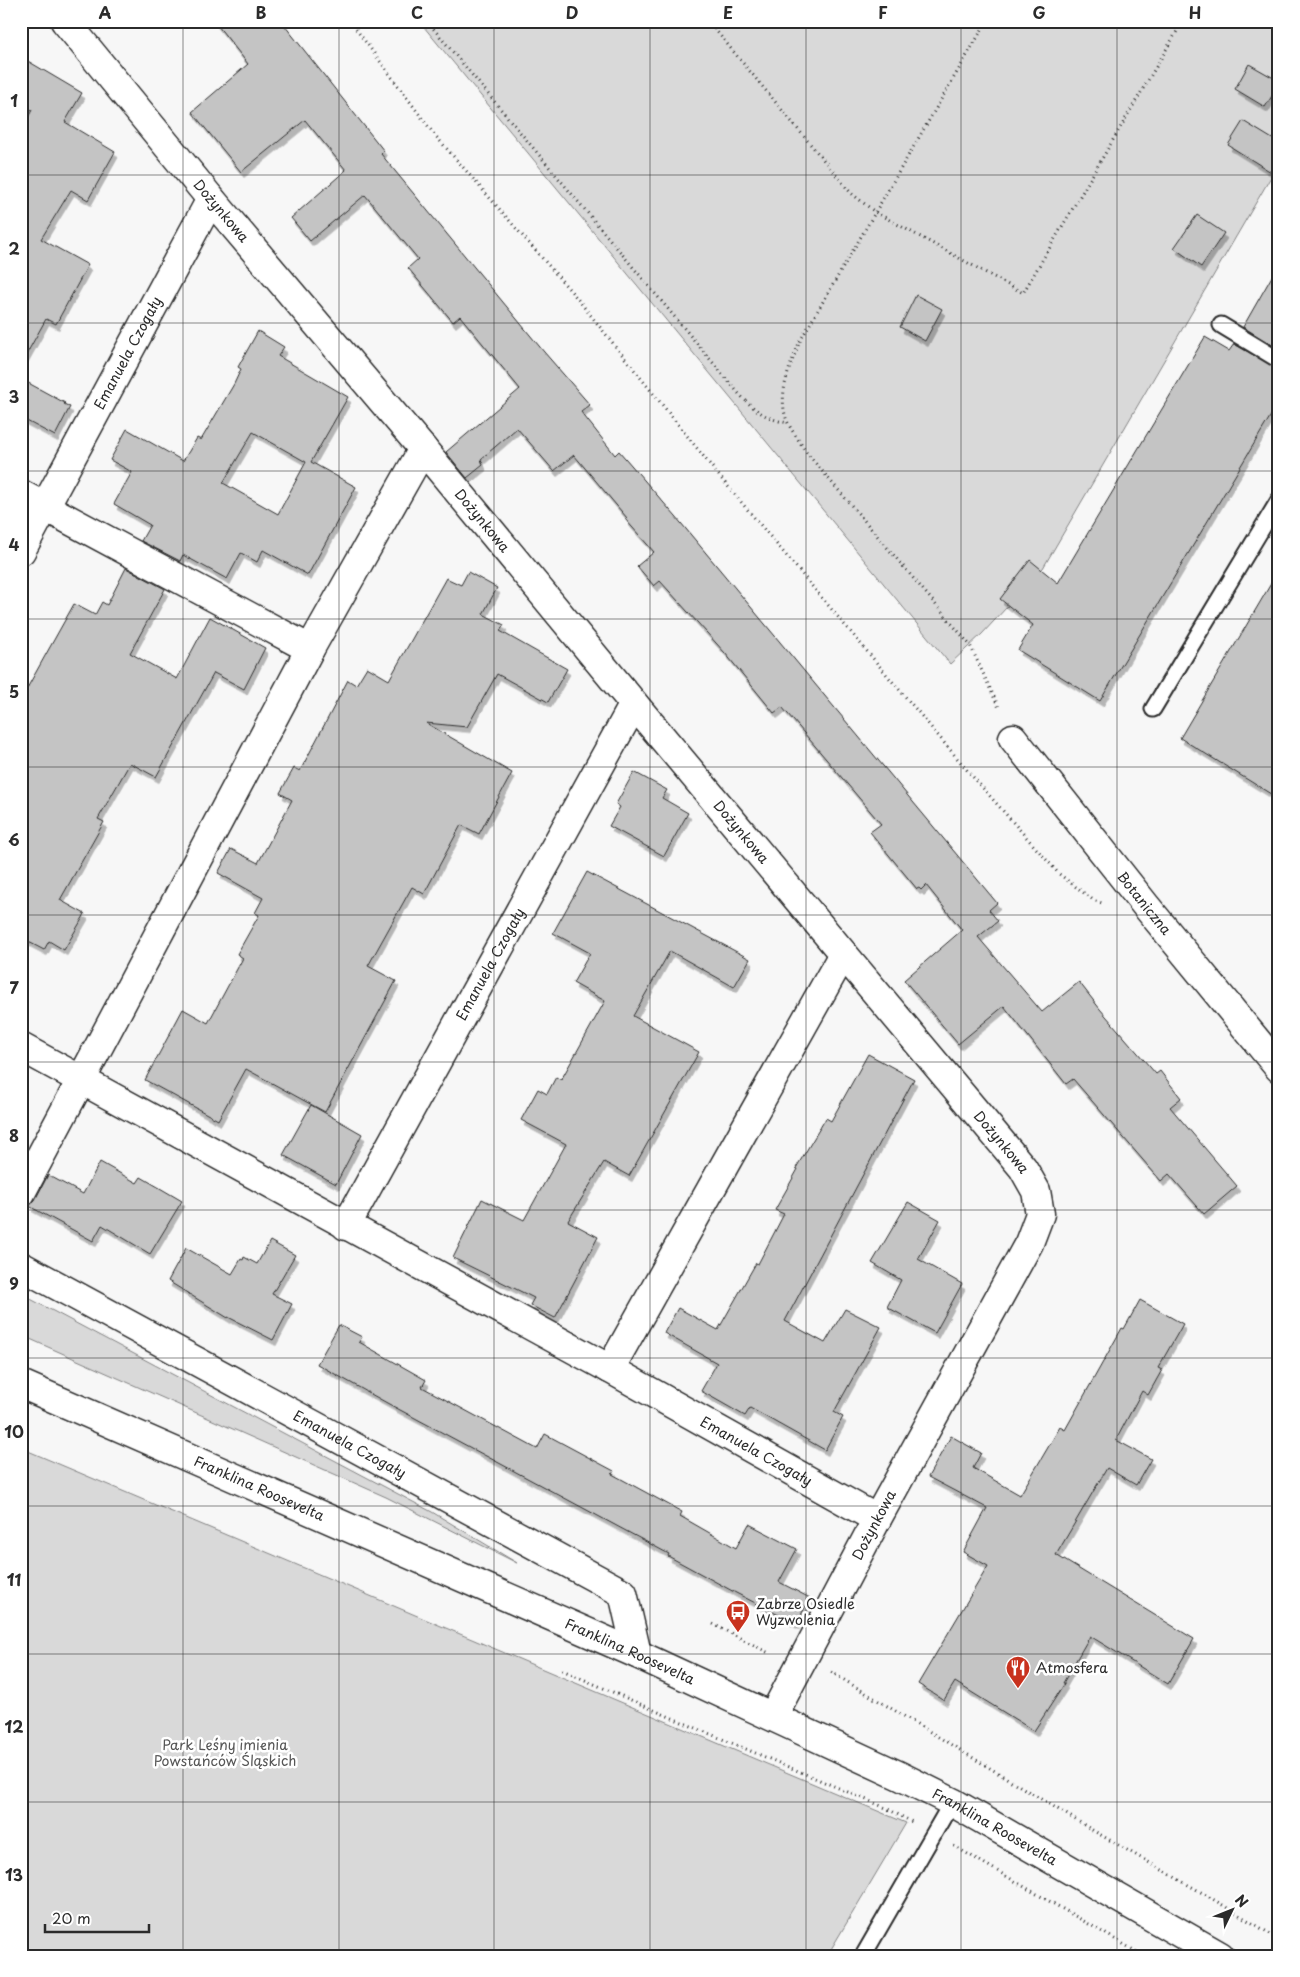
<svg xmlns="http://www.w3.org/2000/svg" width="1300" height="1977" font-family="'Playpen Sans',sans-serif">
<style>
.green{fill:#d9d9d9;stroke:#828282}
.building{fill:#c4c4c4;stroke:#2b2b2b;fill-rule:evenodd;filter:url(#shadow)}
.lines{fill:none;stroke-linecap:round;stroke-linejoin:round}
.service-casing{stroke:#2b2b2b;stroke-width:19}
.minor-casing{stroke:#2b2b2b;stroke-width:31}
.tertiary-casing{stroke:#2b2b2b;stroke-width:31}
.path{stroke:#2b2b2b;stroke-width:3;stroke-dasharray:1 4;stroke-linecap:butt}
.service{stroke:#fff;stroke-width:15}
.minor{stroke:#fff;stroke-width:28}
.tertiary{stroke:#fff;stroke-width:28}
.grid{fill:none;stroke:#2b2b2b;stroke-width:1;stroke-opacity:0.55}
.labels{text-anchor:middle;stroke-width:5;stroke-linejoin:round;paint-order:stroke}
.street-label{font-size:14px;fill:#2b2b2b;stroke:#fff}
.poi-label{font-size:14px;fill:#2b2b2b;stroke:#fff;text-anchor:start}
.park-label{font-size:14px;fill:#565656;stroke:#fff}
.neatline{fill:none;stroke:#2b2b2b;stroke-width:2}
.grid-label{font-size:16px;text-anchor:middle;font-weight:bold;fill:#2b2b2b}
</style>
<defs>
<filter id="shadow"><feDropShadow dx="3" dy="5.5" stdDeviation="0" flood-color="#0004"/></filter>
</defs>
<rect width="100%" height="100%" fill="#f7f7f7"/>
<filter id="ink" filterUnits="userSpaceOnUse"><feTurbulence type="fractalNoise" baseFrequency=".02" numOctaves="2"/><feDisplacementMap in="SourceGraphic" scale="10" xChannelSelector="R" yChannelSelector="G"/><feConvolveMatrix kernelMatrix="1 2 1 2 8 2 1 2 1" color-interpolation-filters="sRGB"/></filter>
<g filter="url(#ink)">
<g class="green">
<path d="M419 21H1279V163L1043 568 982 634 950 664Z"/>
<path d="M21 1294 432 1512 517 1563 386 1497 21 1335Z"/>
<path d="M21 1448 906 1823 827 1956H21Z"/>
</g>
<g class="building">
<path d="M214 21H281L384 151 381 154 544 352 590 405 581 412 615 455 619 451 676 517 997 903 989 910 998 921 978 937 1042 1012 1079 982 1100 1009 1156 1074 1160 1071 1181 1098 1170 1107 1237 1186 1204 1214 1169 1174 1161 1181 1073 1079 1066 1084 1004 1006 958 1044 904 980 962 930 926 885 921 890 919 888 917 889 870 832 881 824 782 707 774 713 725 653 660 581 654 586 637 566 654 552 625 519 627 518 574 455 554 471 517 428 481 459 483 465 467 478 446 452 520 389 460 316 453 322 408 268 418 259 365 195 310 241 291 218 346 170 305 120 241 172 192 112 248 64Z"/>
<path d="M21 57 82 93 65 122 115 152 88 200 71 190 41 239 88 265 56 324 46 319 21 364V131L32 110 21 104Z"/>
<path d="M1249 64 1279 81V85L1265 107 1235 89Z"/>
<path d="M1243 121 1279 143V177L1228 145Z"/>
<path d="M1197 215 1224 233 1201 267 1174 248Z"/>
<path d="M1279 264V349L1243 327Z"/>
<path d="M916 295 942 309 925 341 900 327Z"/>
<path d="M258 331 284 347 278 356 348 397 311 462 356 487 308 575 263 550 257 562 241 553 227 579 183 555 180 561 141 541 150 525 114 504 132 472 110 460 127 429 183 461 197 438 201 440 234 384 241 369 238 367ZM253 432 306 462 278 514 223 483Z"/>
<path d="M1205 337 1229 351 1234 344 1279 369V402L1100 701 1018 650 1033 625 1000 599 1030 560 1058 583Z"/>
<path d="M21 379 65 403 64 404 70 407 55 436 21 418Z"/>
<path d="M126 568 165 589 130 653 177 679 210 617 265 648 244 689 214 673 156 777 130 763 98 819 104 822 60 900 85 914 64 950 49 941 44 950 21 938V699L74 604 95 615 102 602 107 605Z"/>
<path d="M1279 570V799L1180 738Z"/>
<path d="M468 572 497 588 483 614 504 625 500 631 567 669 548 702 497 674 467 727 426 723 512 773 479 834 461 825 424 894 412 887 368 966 396 981 325 1112 246 1069 218 1120 145 1080 183 1009 208 1023 243 958 237 954 259 915 255 913 263 898 218 873 231 849 258 863 292 800 280 793 294 768 300 771 348 680 356 685 367 667 389 680 446 578 461 585Z"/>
<path d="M634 772 667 790 662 798 688 813 664 856 609 826 620 807 616 804Z"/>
<path d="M587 872 750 959 734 987 670 951 633 1016 699 1052 629 1176 604 1162 568 1221 598 1237 555 1318 530 1305 534 1298 453 1258 482 1199 524 1220 566 1144 521 1120 538 1089 547 1094 556 1077 561 1080 605 1001 573 983 590 953 553 933Z"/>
<path d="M868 1054 914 1079 785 1321 825 1343 845 1309 881 1327 834 1412 843 1417 825 1450 750 1408 745 1416 701 1391 717 1363 664 1333 678 1308 718 1330 756 1263 758 1264 784 1214 775 1210 798 1169 796 1168 826 1118 831 1121Z"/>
<path d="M311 1105 362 1134 336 1184 283 1155Z"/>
<path d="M100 1162 137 1183 141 1177 182 1201 150 1254 102 1225 93 1241 29 1206 35 1200 48 1175 83 1194Z"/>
<path d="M908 1202 940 1220 918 1259 962 1284 935 1333 887 1307 901 1280 872 1263Z"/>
<path d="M270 1241 295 1255 272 1294 292 1304 273 1340 228 1317V1318L168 1281 186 1248 232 1274 241 1259 243 1260 244 1257 257 1264Z"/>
<path d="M1140 1300 1183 1324 1158 1368 1162 1370 1148 1395 1142 1391 1116 1440 1151 1459 1136 1485 1107 1468 1056 1555 1194 1639 1168 1684 1090 1636 1063 1683H1065L1034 1731 955 1682 944 1700 918 1684 988 1566 963 1552 987 1508 928 1477 951 1436 981 1453 973 1468 1020 1495 1060 1427 1065 1430 1122 1328 1124 1329Z"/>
<path d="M339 1325 362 1337 359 1342 426 1380 422 1387 537 1449 545 1434 614 1471 612 1474 682 1512 680 1516 736 1548 749 1524 797 1549 779 1582 810 1598 796 1624 736 1593 668 1556 669 1554 387 1403 317 1364Z"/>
</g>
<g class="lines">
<defs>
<g id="service">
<path d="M1221 325 1279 360"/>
<path d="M1153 709 1279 500"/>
<path d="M863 1956 952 1802"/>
</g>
<g id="minor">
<path id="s1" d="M65 21 211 199 423 449 634 704 1023 1168 1036 1191 1040 1214 1029 1243 877 1519 773 1716"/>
<path d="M21 494 310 649"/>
<path id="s2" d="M21 551 211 199"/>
<path id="s3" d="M1013 738 1146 906 1279 1068"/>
<path id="s4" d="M21 1047 610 1369 877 1519"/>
<path d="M21 1193 310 649 423 449"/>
<path id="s5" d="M346 1226 634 704"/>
<path id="s6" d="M21 1266 623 1593 637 1654"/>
<path d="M610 1369 843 954"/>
</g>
<g id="tertiary">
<path id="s7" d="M21 1384 637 1654 900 1776 952 1802 1220 1956"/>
</g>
</defs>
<use href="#service" class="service-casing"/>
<use href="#minor" class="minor-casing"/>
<use href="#tertiary" class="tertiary-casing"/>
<g class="path">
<path d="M350 21 434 134 576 297 720 477 973 777 1059 874 1093 900 1102 903"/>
<path d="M427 21 740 395C756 411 766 419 788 423"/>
<path d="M708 21 851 193 875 212 1023 293 1183 21"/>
<path d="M987 21 800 341C790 366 775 398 789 425 794 434 801 443 806 452L970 645 1000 710"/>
<path d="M713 1624 769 1653"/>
<path d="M562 1670 670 1717 886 1808 912 1822"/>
<path d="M831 1672 1099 1834 1206 1895 1279 1939"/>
<path d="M954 1846 1144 1956"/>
</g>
<use href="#service" class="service"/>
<use href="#minor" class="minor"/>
<use href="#tertiary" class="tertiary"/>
</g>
</g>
<path class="grid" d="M183 21V1956M339 21V1956M494 21V1956M650 21V1956M806 21V1956M961 21V1956M1117 21V1956M21 175H1279M21 323H1279M21 471H1279M21 619H1279M21 767H1279M21 915H1279M21 1062H1279M21 1210H1279M21 1358H1279M21 1506H1279M21 1654H1279M21 1802H1279"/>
<defs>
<symbol id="bus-pin" viewBox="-11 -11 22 30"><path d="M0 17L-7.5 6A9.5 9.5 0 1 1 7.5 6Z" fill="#c8321e" stroke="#fff"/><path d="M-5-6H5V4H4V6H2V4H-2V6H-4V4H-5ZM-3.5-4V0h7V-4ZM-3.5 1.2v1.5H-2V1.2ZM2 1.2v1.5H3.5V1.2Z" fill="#fff"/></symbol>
<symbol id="restaurant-pin" viewBox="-11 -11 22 30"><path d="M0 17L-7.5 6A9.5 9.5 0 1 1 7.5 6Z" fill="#c8321e" stroke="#fff"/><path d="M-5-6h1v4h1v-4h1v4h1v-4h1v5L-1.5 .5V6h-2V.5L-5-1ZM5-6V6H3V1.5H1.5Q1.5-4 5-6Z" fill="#fff"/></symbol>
</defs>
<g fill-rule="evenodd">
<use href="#bus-pin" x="724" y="1598" width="28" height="38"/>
<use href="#restaurant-pin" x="1004" y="1654" width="28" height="38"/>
</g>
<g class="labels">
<g class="street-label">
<text dy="5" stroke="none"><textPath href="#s1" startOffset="246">Dożynkowa</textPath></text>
<text dy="5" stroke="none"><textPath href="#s2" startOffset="225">Emanuela Czogały</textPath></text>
<text dy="5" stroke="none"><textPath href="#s1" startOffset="651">Dożynkowa</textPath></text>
<text dy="5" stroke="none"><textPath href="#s1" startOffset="1056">Dożynkowa</textPath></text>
<text dy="5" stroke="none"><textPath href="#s3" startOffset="211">Botaniczna</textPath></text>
<text dy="5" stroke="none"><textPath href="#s5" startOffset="299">Emanuela Czogały</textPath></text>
<text dy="5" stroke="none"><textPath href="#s1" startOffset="1461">Dożynkowa</textPath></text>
<text dy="5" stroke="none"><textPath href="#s6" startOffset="374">Emanuela Czogały</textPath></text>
<text dy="5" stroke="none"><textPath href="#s4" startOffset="839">Emanuela Czogały</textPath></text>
<text dy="5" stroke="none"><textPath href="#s7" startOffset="260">Franklina Roosevelta</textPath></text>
<text transform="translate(874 1525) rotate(-62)" y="5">Dożynkowa</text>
<text dy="5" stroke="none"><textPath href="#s7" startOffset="665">Franklina Roosevelta</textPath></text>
<text dy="5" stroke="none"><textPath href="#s7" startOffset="1070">Franklina Roosevelta</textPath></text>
</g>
<g class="poi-label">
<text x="756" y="1609">Zabrze Osiedle<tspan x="756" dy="16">Wyzwolenia</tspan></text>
<text x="1036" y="1673">Atmosfera</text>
</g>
<g class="park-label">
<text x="225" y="1750">Park Leśny imienia<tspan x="225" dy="16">Powstańców Śląskich</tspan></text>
</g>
</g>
<rect width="1300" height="1977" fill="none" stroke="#fff" stroke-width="55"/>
<g transform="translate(1232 1910) rotate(47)" stroke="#ffffff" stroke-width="4" paint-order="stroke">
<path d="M0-4L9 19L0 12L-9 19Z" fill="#2b2b2b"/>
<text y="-8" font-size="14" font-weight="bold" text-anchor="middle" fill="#2b2b2b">N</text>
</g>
<path d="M45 1924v8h104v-8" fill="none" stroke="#2b2b2b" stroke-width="2.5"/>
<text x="52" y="1924" font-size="15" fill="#2b2b2b" stroke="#ffffff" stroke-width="4" paint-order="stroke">20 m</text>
<rect x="28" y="28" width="1244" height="1922" class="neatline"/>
<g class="grid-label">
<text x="105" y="19">A</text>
<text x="261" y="19">B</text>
<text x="417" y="19">C</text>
<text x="572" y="19">D</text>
<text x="728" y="19">E</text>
<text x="883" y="19">F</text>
<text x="1039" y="19">G</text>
<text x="1195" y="19">H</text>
<text x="14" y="107">1</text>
<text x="14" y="255">2</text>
<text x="14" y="403">3</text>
<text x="14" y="551">4</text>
<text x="14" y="698">5</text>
<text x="14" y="846">6</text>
<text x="14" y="994">7</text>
<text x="14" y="1142">8</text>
<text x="14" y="1290">9</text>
<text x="14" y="1438">10</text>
<text x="14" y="1586">11</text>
<text x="14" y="1733">12</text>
<text x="14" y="1881">13</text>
</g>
</svg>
